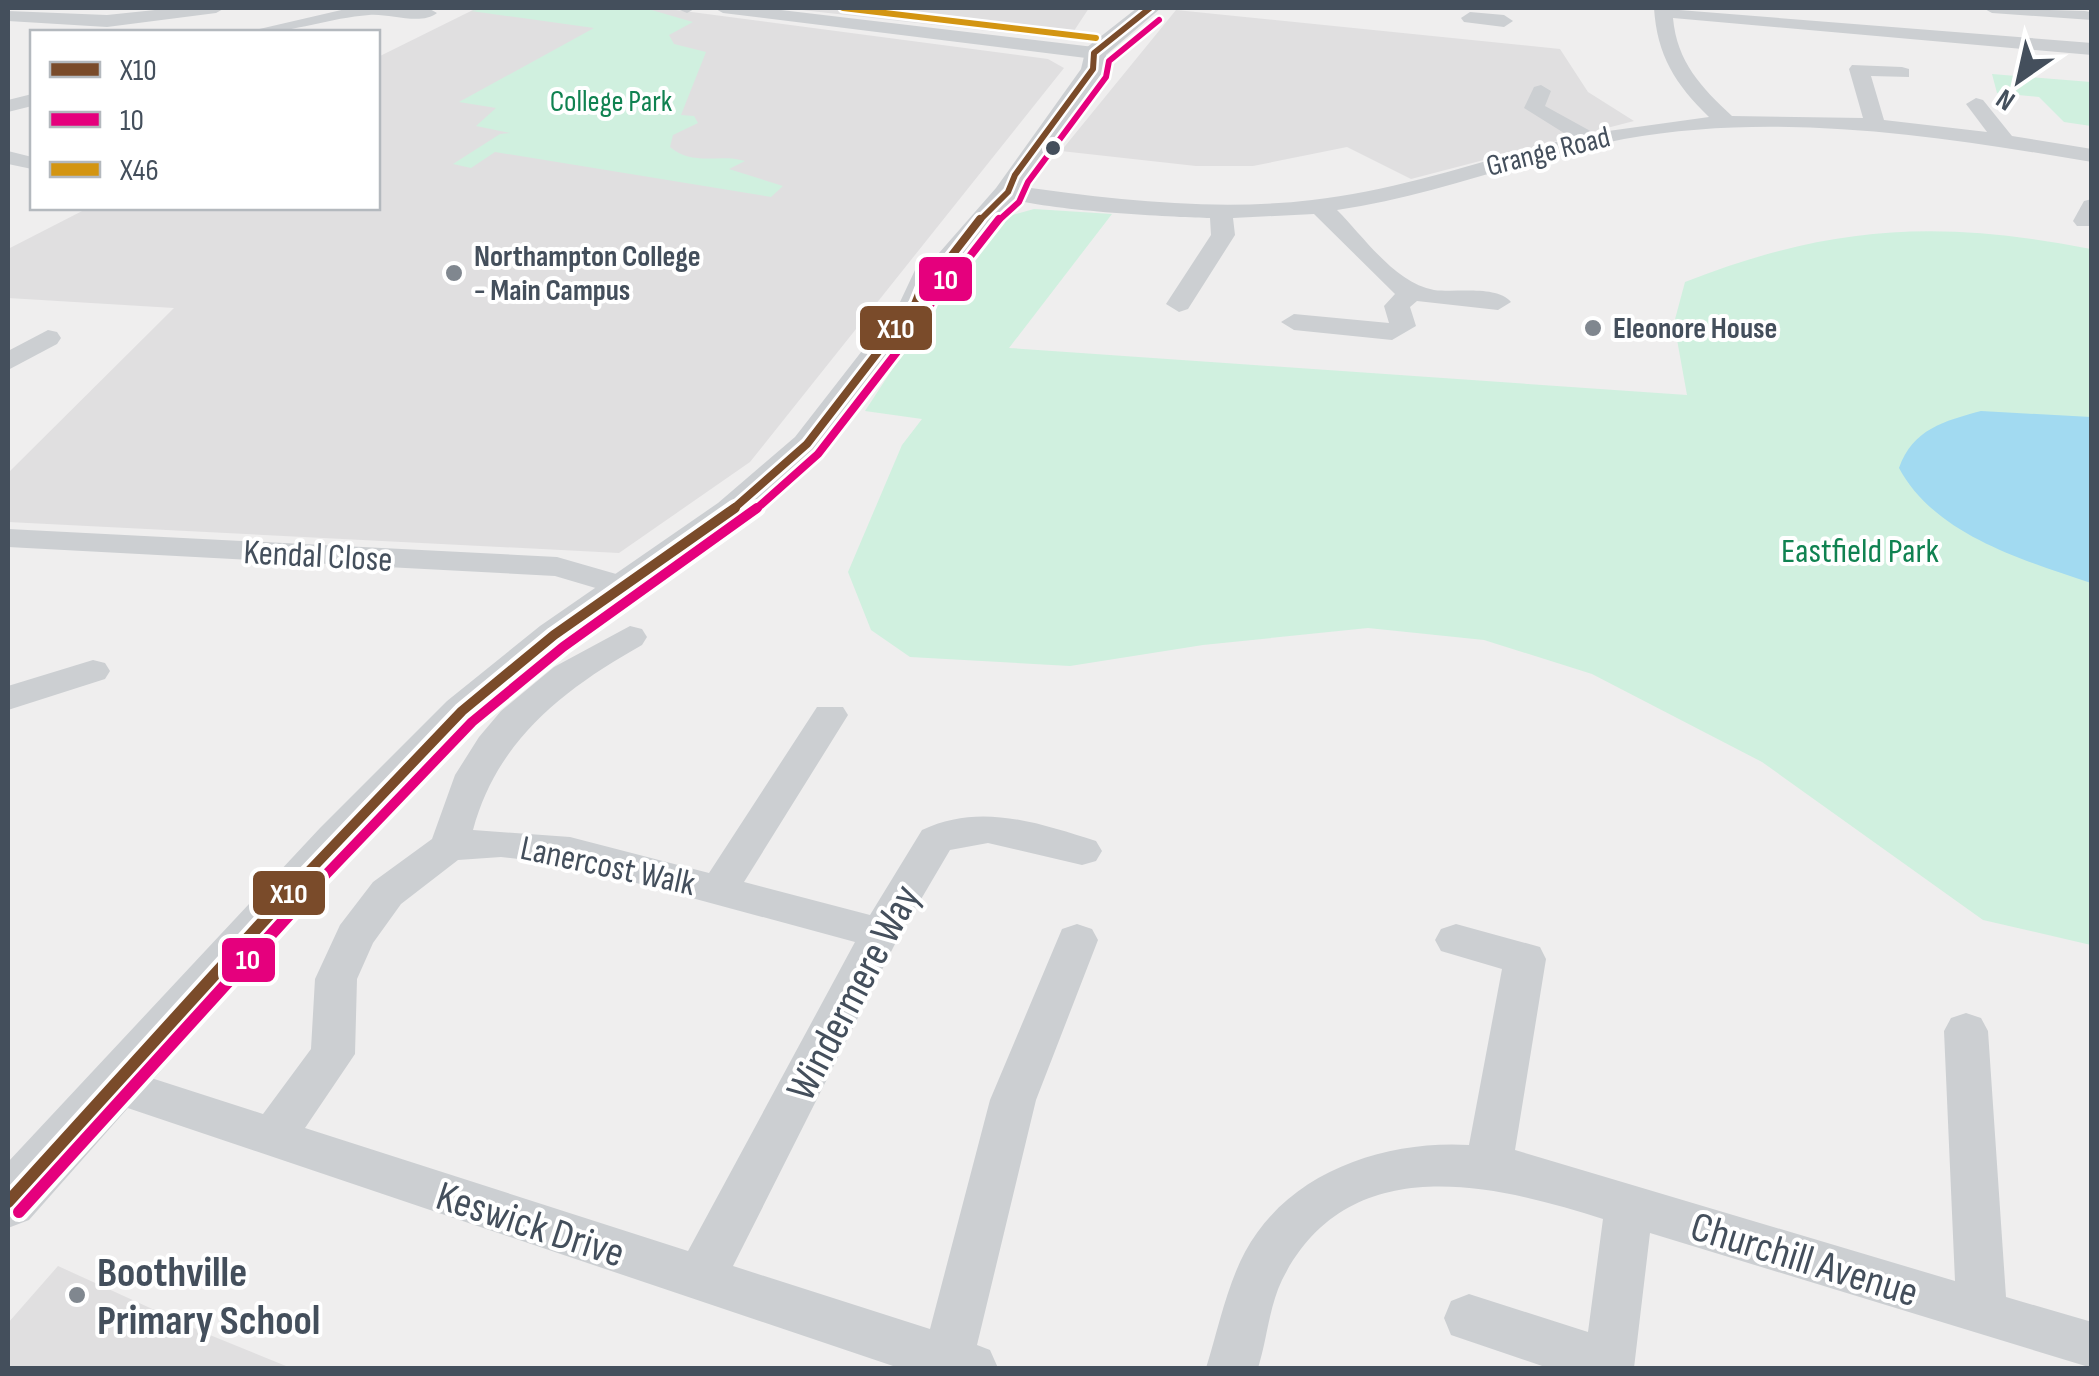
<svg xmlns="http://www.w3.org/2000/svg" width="2099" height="1376" font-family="'Sofia Sans Condensed',sans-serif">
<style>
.education{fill:#e0dfe0}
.green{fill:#d0f0df}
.water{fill:#a2daf1}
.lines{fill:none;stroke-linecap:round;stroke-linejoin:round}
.minor{fill:#cccfd2;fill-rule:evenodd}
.tertiary{fill:#cccfd2;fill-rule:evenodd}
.bus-1-far3-casing{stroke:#fff;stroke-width:11}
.bus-1-far2-casing{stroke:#fff;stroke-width:14}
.bus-1-far1-casing{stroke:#fff;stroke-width:18}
.bus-1-casing{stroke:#fff;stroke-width:20}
.bus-2-far3-casing{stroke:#fff;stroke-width:11}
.bus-2-far2-casing{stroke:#fff;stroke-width:14}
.bus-2-far1-casing{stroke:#fff;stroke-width:18}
.bus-2-casing{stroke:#fff;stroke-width:20}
.bus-3-casing{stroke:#fff;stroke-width:11}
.bus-1-far3{stroke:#7a4b2a;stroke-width:6}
.bus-1-far2{stroke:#7a4b2a;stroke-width:8}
.bus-1-far1{stroke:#7a4b2a;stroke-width:10}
.bus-1{stroke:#7a4b2a;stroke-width:12}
.bus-2-far3{stroke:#e5007d;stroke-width:6}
.bus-2-far2{stroke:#e5007d;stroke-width:8}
.bus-2-far1{stroke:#e5007d;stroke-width:10}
.bus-2{stroke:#e5007d;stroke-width:12}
.bus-3{stroke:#d39512;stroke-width:6}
.bus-dot{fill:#444f5c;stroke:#fff;stroke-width:4}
.poi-dot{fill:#80878f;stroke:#fff;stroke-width:4}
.labels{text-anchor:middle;stroke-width:8;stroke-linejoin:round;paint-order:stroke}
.far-park-label{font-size:30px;fill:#108251;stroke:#fff}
.far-street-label{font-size:30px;fill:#444f5c;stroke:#fff}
.far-poi-label{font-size:30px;font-weight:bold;fill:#444f5c;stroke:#fff;text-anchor:start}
.park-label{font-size:35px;fill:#108251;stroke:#fff}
.street-label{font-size:35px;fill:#444f5c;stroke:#fff}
.near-street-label{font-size:42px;fill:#444f5c;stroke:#fff}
.near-poi-label{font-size:42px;font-weight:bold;fill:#444f5c;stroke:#fff;text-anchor:start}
.line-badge{stroke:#fff;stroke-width:4}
.badge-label{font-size:28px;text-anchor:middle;font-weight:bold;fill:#fff}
</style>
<rect width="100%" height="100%" fill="#efeeee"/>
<g class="education">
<path d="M477 8H661L1048 59 1064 68 750 462 619 553 8 522V473L174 308 8 298V249L88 208H378V57Z"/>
<path d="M784 8H1089L1068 40Z"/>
<path d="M1176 10 1560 49 1588 92 1634 121 1411 179 1347 147 1253 166H1196L1061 151Z"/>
<path d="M58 1266 205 1333 291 1368H8V1323Z"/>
</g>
<g class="green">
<path d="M490 8 648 9 693 22 669 35 674 44 706 52 681 115 694 116 698 123 673 135 670 147C693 167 720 153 745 161L729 169 783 186 771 197 495 152 471 168 453 164 500 134 510 133 476 126 496 108 459 102 594 28 471 11Z"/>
<path d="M1992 74 2091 82V126L2064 122 2039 97 1997 93Z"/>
<path d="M1034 209 1112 214 1009 348 1687 395 1674 323 1685 282C1830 225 1939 219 2091 249V945L1983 920 1762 762 1592 674 1484 640 1368 628 1203 645 1070 666 910 657 871 630 848 572 902 445 922 419 865 411 952 278 1005 217Z"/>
</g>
<path class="water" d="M1981 411 2091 417V583C2023 560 1935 535 1899 468 1913 429 1944 421 1981 411Z"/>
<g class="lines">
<g class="minor">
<path d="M174 8H225L216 13 107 27 8 21V11L107 15Z"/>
<path d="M350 8H428L437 13C421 26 389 13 369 15 327 18 288 35 246 32Z"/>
<path d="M675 8H696L687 13Z"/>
<path d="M714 8H764L1094 47 1104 53 1094 59 723 13Z"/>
<path d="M1654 8 2092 43V55L1673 18C1677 62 1701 87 1732 116L1863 118 1849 69 1852 65 1902 67 1909 69V77L1871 76 1884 120 1987 132 1966 104 1976 98 1983 100 2012 136 2092 149V162C1938 136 1779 111 1624 139 1527 157 1435 196 1337 210 1364 237 1395 283 1434 290 1456 293 1496 285 1511 302L1498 310 1417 301 1410 307 1416 326 1392 340 1294 330 1281 322 1294 314 1389 323 1384 306 1395 294 1314 214 1233 218 1235 235 1188 309 1179 312 1166 304 1211 235 1210 218C1176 217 1015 210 997 192L1008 185C1108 199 1211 212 1312 200 1401 190 1486 159 1572 138L1524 108 1534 87 1541 85 1551 91 1545 106 1594 133 1709 117C1675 84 1657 55 1654 8Z"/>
<path d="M1983 8 2085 11 2091 12 2092 20 1992 13Z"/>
<path d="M1470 12 1504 15 1513 21 1504 27 1464 22 1461 18Z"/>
<path d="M32 94V106L8 112V100Z"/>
<path d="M8 151 32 157V169L8 164Z"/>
<path d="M2092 199V226H2077L2073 221 2084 201Z"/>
<path d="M48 330 57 332 61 338 57 344 8 370V351Z"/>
<path d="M8 529 557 557 637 580 642 587 637 594 626 597 555 576 8 547Z"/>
<path d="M630 626 642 629 647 637 642 645C564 689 497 740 473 830L570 837 709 873 817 707H843L848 715 744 882 870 915 922 830C980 802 1038 823 1096 841L1102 851 1096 861 1082 865 988 843 950 850 897 940 733 1266 930 1329 990 1100 1062 929 1077 924 1092 929 1098 940 1036 1100 977 1345 990 1350 998 1368H899L98 1098 92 1085 98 1072 114 1066 263 1114 311 1049 315 979 340 925 373 882 432 839 455 775 479 737 501 711 554 667ZM501 857 570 865 855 942 688 1251 305 1128 355 1054 357 979 373 943 401 904 458 860Z"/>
<path d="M93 660 105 663 110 671 105 679 8 710V686Z"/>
<path d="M1456 924 1540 947 1546 959 1515 1150 1955 1281 1944 1031 1951 1018 1966 1013 1981 1018 1988 1031 2006 1297 2092 1322V1368L1650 1233 1634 1368H1548L1451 1335 1444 1318 1451 1301 1469 1294 1588 1332 1603 1219C1493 1184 1348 1148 1282 1280 1269 1307 1267 1340 1258 1368H1206C1218 1330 1226 1288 1245 1252 1288 1172 1384 1140 1469 1145L1502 969 1441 951 1435 940 1441 929Z"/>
</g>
<path class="tertiary" d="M1137 8H1161L1106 55 1105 69 1028 176 1018 198 1004 208 959 265 940 279 926 311 819 451 744 519 568 644 477 721 354 852 29 1220 8 1228V1162L320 828 447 701 540 626 718 503 795 437 900 302 916 268 939 253 996 188 1081 69 1086 48Z"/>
<defs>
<path id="bus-1-far3" d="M978 222 1008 192 1015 175 1093 69 1094 53 1150 8"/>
<path id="bus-1-far2" d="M732 510 807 444 915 304 927 274 949 259 980 219"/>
<path id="bus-1-far1" d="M295 886 462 711 554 635 735 508"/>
<path id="bus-1" d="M8 1202 297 884"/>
<path id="bus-2-far3" d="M997 222 1019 202 1028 182 1106 77 1109 61 1159 20"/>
<path id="bus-2-far2" d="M755 510 818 454 927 313 939 284 960 269 999 219"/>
<path id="bus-2-far1" d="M315 886 472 722 563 647 757 508"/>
<path id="bus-2" d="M19 1212 317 884"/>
<path id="bus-3" d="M843 8 1096 38"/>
</defs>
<use href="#bus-1-far3" class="bus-1-far3-casing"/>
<use href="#bus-1-far2" class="bus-1-far2-casing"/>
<use href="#bus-1-far1" class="bus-1-far1-casing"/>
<use href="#bus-1" class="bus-1-casing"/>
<use href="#bus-2-far3" class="bus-2-far3-casing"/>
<use href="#bus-2-far2" class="bus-2-far2-casing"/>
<use href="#bus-2-far1" class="bus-2-far1-casing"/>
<use href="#bus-2" class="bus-2-casing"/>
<use href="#bus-3" class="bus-3-casing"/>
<use href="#bus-1-far3" class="bus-1-far3"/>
<use href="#bus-1-far2" class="bus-1-far2"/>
<use href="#bus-1-far1" class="bus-1-far1"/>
<use href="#bus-1" class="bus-1"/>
<use href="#bus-2-far3" class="bus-2-far3"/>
<use href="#bus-2-far2" class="bus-2-far2"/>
<use href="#bus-2-far1" class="bus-2-far1"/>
<use href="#bus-2" class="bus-2"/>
<use href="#bus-3" class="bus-3"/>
</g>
<circle class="bus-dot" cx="1053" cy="148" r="9"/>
<g class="poi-dot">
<circle cx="454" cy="273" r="10"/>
<circle cx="1593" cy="328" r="10"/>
<circle cx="77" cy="1295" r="10"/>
</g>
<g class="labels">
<g class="far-park-label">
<text x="611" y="111">College Park</text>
</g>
<g class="far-street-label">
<text transform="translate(1548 151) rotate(-14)" y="10">Grange Road</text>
</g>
<g class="far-poi-label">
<text x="474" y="266">Northampton College<tspan x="474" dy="34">- Main Campus</tspan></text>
<text x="1613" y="338">Eleonore House</text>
</g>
<g class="park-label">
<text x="1860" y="562">Eastfield Park</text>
</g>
<g class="street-label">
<text transform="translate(318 555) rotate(3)" y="12">Kendal Close</text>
<text transform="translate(608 865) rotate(12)" y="12">Lanercost Walk</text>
</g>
<g class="near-street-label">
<text transform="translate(852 992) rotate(-62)" y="15">Windermere Way</text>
<text transform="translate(531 1223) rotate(18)" y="15">Keswick Drive</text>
<text transform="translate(1805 1258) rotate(17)" y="15">Churchill Avenue</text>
</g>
<g class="near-poi-label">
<text x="97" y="1286">Boothville<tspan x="97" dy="48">Primary School</tspan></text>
</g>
</g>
<g class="line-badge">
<rect x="917" y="255" width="57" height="48" rx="10" fill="#e5007d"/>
<rect x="858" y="304" width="76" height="48" rx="10" fill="#7a4b2a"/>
<rect x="251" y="869" width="76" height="48" rx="10" fill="#7a4b2a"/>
<rect x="220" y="936" width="57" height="48" rx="10" fill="#e5007d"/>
</g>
<g class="badge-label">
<text x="946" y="289">10</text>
<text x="896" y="338">X10</text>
<text x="289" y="903">X10</text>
<text x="248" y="969">10</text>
</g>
<rect width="2099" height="1376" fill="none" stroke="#444f5c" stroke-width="20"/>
<rect x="30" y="30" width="350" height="180" fill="#ffffff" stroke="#b4b9be" stroke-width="2.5"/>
<rect x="50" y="62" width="50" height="15" fill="#7a4b2a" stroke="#b4b9be" stroke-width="2.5"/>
<text x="120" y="80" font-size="30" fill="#444f5c">X10</text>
<rect x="50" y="112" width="50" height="15" fill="#e5007d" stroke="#b4b9be" stroke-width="2.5"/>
<text x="120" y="130" font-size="30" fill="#444f5c">10</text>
<rect x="50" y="162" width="50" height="15" fill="#d39512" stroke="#b4b9be" stroke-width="2.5"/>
<text x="120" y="180" font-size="30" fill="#444f5c">X46</text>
<g transform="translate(2019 80) rotate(214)" stroke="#ffffff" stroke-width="8" paint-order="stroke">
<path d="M0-8L18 38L0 25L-18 38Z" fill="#444f5c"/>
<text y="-15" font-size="28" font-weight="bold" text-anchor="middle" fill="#444f5c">N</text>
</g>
</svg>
